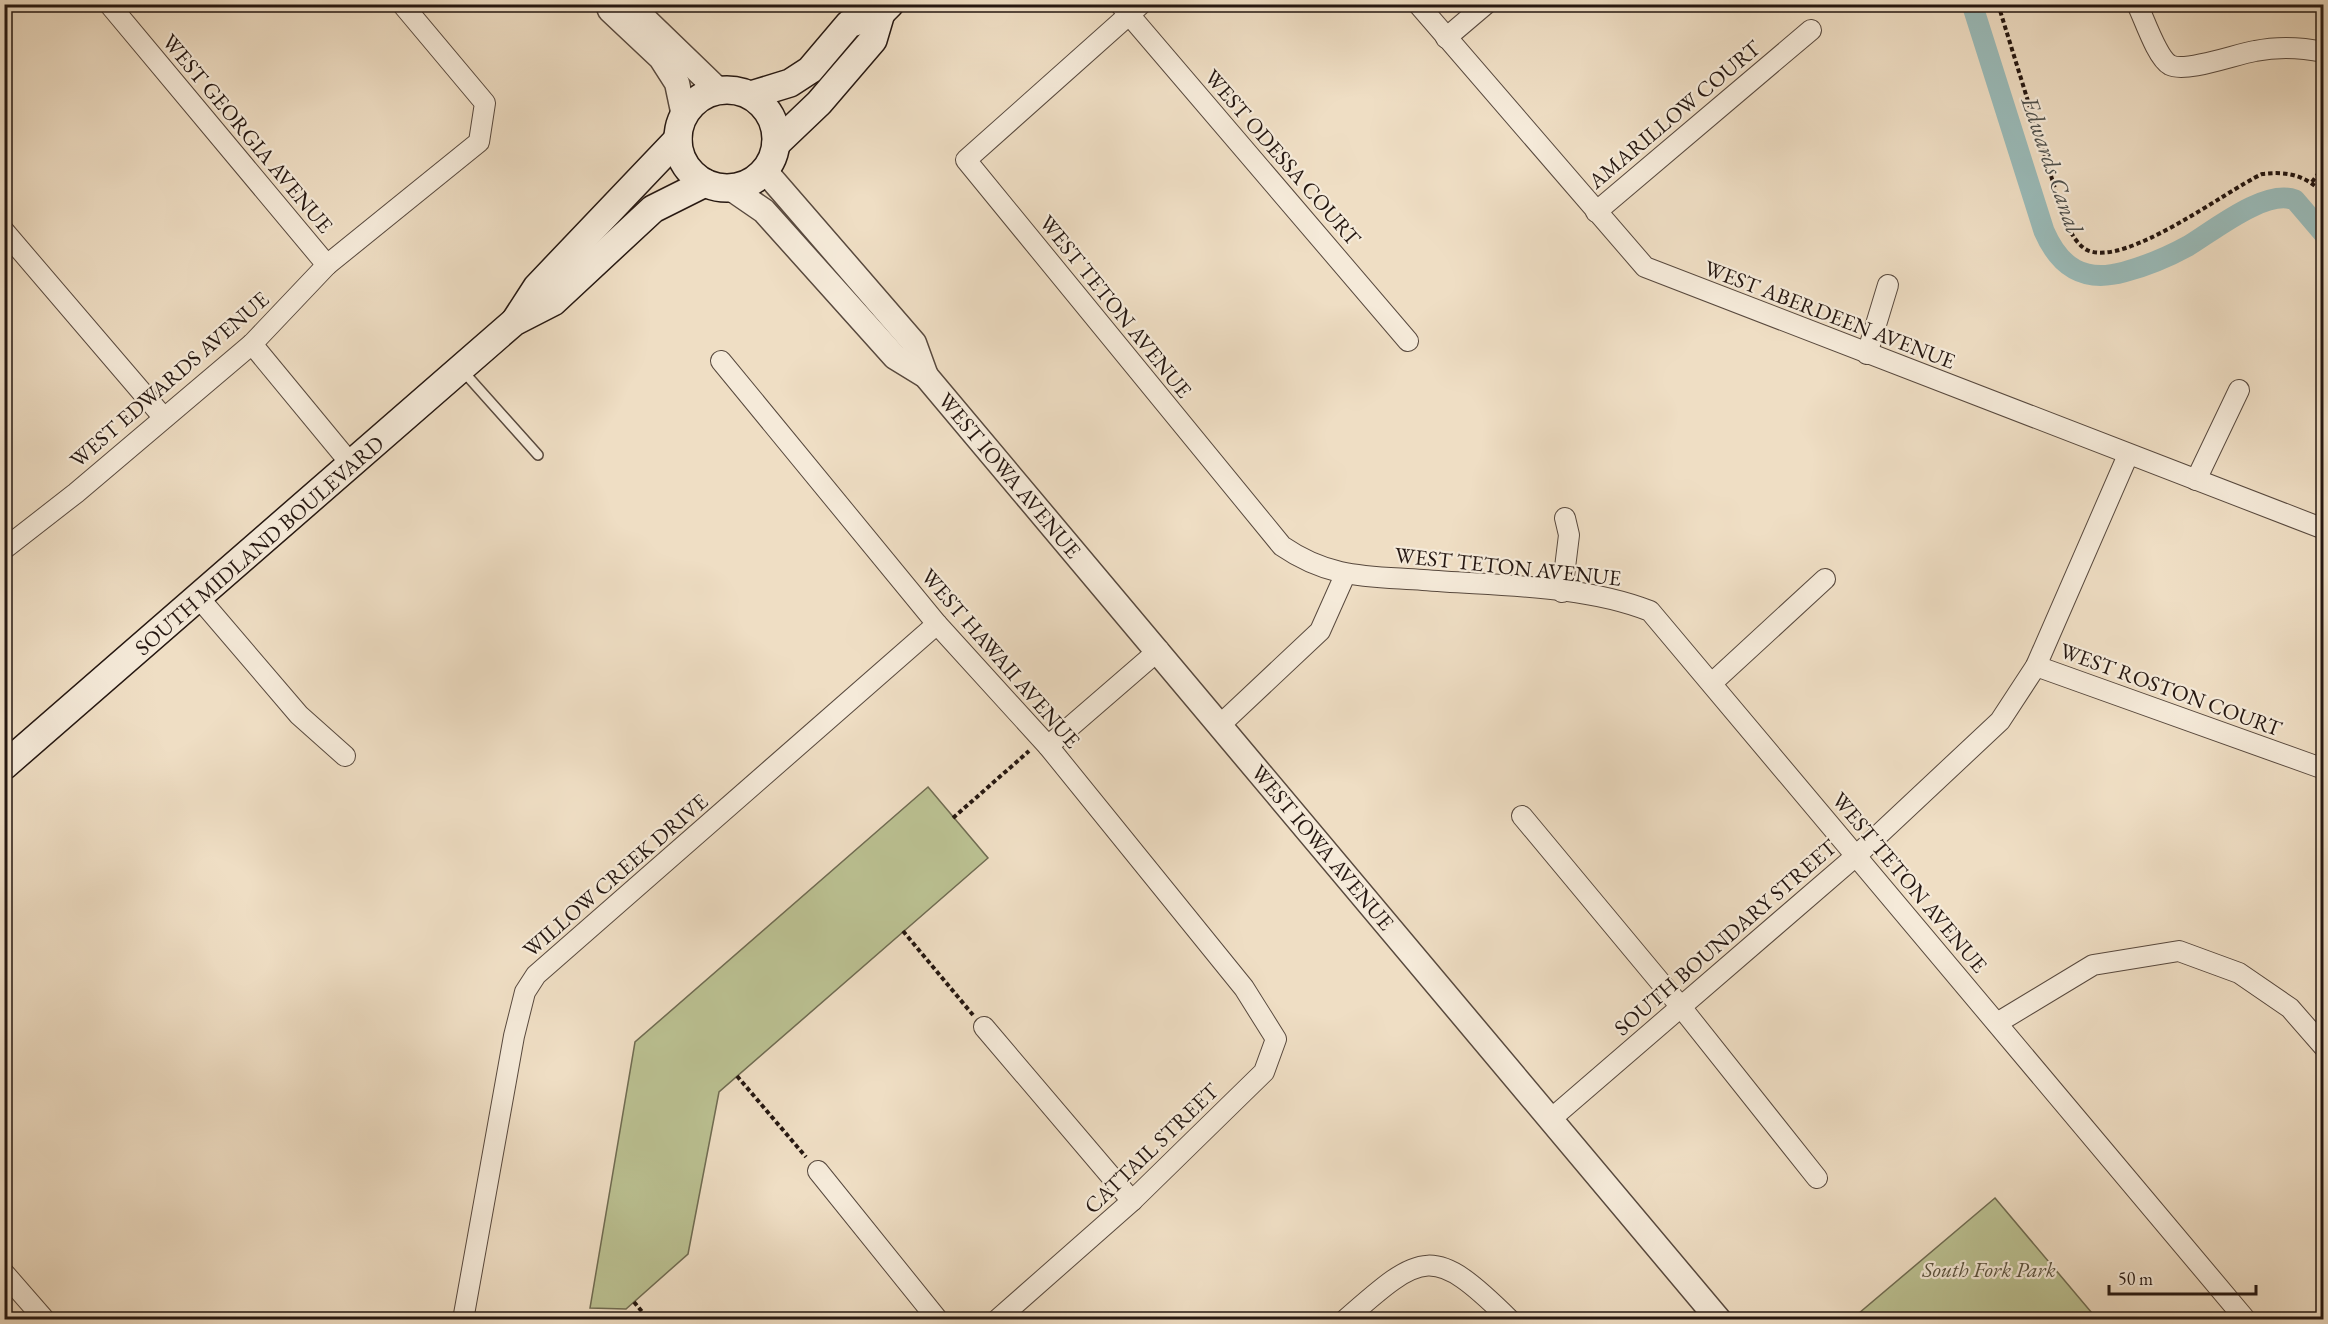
<svg xmlns="http://www.w3.org/2000/svg" width="2328" height="1324" font-family="'EB Garamond',serif">
<style>
.green{fill:#bbc192;stroke:#706c52;stroke-width:1.5}
.lines{fill:none;stroke-linecap:round;stroke-linejoin:round}
.canal{stroke:#9abbb9;stroke-width:21}
.service-casing{stroke:#58493e;stroke-width:12}
.minor-casing{stroke:#58493e;stroke-width:22}
.tertiary-casing{stroke:#58493e;stroke-width:27}
.secondary-casing{stroke:#251711;stroke-width:30}
.path{stroke:#251711;stroke-width:4;stroke-dasharray:4.5 3;stroke-linecap:butt}
.service{stroke:#f5ead9;stroke-width:9}
.minor{stroke:#f5ead9;stroke-width:20}
.tertiary{stroke:#f5ead9;stroke-width:24}
.secondary{stroke:#f5ead9;stroke-width:27}
.labels{text-anchor:middle;stroke-width:4.5;stroke-linejoin:round;paint-order:stroke}
.street-label{font-size:22px;fill:#251711;stroke:#f5ead9}
.park-label{font-size:22px;font-style:italic;fill:#5a523e;stroke:#f5ead9}
.water-label{font-size:24px;font-style:italic;fill:#4e504c;stroke:#f5ead9}
</style>
<rect width="100%" height="100%" fill="#efdec4"/>
<filter id="stains"><feTurbulence type="fractalNoise" baseFrequency=".00333" numOctaves="4"/><feColorMatrix values="0 0 0 0 .2 0 0 0 0 .09 0 0 0 0 .02 0 0 0 .5 -.17"/></filter>
<radialGradient id="worn" r=".72"><stop offset=".6" stop-color="#630" stop-opacity="0"/><stop offset="1" stop-color="#630" stop-opacity=".3"/></radialGradient>
<g class="green">
<path d="M928 787 988 858 719 1092 688 1254 626 1309 590 1308 635 1042Z"/>
<path d="M1995 1198 2097 1319H1852Z"/>
</g>
<g class="lines">
<path class="canal" d="M1972 4 2044 231C2060 268 2084 283 2124 272 2146 266 2168 257 2188 246 2213 231 2266 188 2295 200L2324 234"/>
<defs>
<path id="service" d="M462 370 538 455"/>
<g id="minor">
<path d="M109 4 327 265"/>
<path d="M1120 4 1408 341"/>
<path d="M1141 4 966 160 1282 546C1330 579 1368 576 1423 580 1495 586 1582 584 1650 611L2246 1320"/>
<path d="M1418 4 1645 267 2324 529"/>
<path d="M2137 4C2144 18 2157 58 2170 65 2186 73 2236 54 2255 51 2279 46 2300 47 2324 52"/>
<path d="M1446 38 1486 4"/>
<path d="M1596 212 1811 30"/>
<path d="M4 231 164 418"/>
<path d="M252 344 351 464"/>
<path d="M1867 354 1888 285"/>
<path d="M721 361 937 624 1048 746 1244 988 1276 1039 1264 1072 1132 1201 997 1320"/>
<path d="M2196 480 2239 390"/>
<path d="M4 549 76 493 252 344 327 265 479 142 485 103 402 4"/>
<path d="M1562 592 1569 535 1565 518"/>
<path d="M199 598 299 715 345 756"/>
<path d="M2036 666 2324 769"/>
<path d="M1712 683 1825 579"/>
<path d="M1220 725 1320 631 1345 575"/>
<path d="M1048 746 1159 650"/>
<path d="M1522 816 1681 1007 1817 1178"/>
<path d="M1997 1023 2093 965 2179 951 2239 973 2290 1008 2324 1047"/>
<path d="M984 1027 1132 1201"/>
<path d="M1552 1118 1857 855 2000 721 2036 666 2128 455"/>
<path d="M818 1171 938 1320"/>
<path d="M4 1273 45 1320"/>
<path d="M463 1320 514 1036 525 992 536 975 937 624"/>
<path d="M1345 1320C1423 1251 1433 1244 1510 1320"/>
</g>
<g id="tertiary">
<path d="M608 4 610 10 661 58 677 83 684 116"/>
<path d="M629 4 718 90"/>
<path d="M765 171 914 343 926 376"/>
<path d="M732 189 764 211 895 357 926 376 1719 1320"/>
</g>
<g id="secondary">
<circle cx="727" cy="139" r="49"/>
<path d="M751 95 790 83 810 70 849 24 881 13 890 4"/>
<path d="M776 144 819 103 873 40 881 13"/>
<path d="M515 321 537 287 678 139"/>
<path d="M4 766 514 322 553 302 653 209 705 183"/>
</g>
</defs>
<use href="#service" class="service-casing"/>
<use href="#minor" class="minor-casing"/>
<use href="#tertiary" class="tertiary-casing"/>
<use href="#secondary" class="secondary-casing"/>
<g class="path">
<path d="M1998 4 2065 221C2071 232 2076 244 2087 250 2125 268 2224 192 2262 174 2288 171 2305 175 2324 194"/>
<path d="M2312 182 2324 166"/>
<path d="M953 818 1029 751"/>
<path d="M903 931 973 1015"/>
<path d="M737 1076 806 1157"/>
<path d="M634 1302 649 1320"/>
</g>
<use href="#service" class="service"/>
<use href="#minor" class="minor"/>
<use href="#tertiary" class="tertiary"/>
<use href="#secondary" class="secondary"/>
</g>
<g class="labels">
<g class="street-label">
<text transform="translate(1674 114) rotate(-40)" y="8">AMARILLOW COURT</text>
<text transform="translate(248 133) rotate(50)" y="8">WEST GEORGIA AVENUE</text>
<text transform="translate(1283 157) rotate(49)" y="8">WEST ODESSA COURT</text>
<text transform="translate(1116 306) rotate(51)" y="8">WEST TETON AVENUE</text>
<text transform="translate(1830 314) rotate(21)" y="8">WEST ABERDEEN AVENUE</text>
<text transform="translate(169 379) rotate(-41)" y="8">WEST EDWARDS AVENUE</text>
<text transform="translate(1010 475) rotate(50)" y="8">WEST IOWA AVENUE</text>
<text transform="translate(259 545) rotate(-41)" y="8">SOUTH MIDLAND BOULEVARD</text>
<text transform="translate(1508 566) rotate(6)" y="8">WEST TETON AVENUE</text>
<text transform="translate(1001 658) rotate(49)" y="8">WEST HAWAII AVENUE</text>
<text transform="translate(2171 689) rotate(20)" y="8">WEST ROSTON COURT</text>
<text transform="translate(1323 847) rotate(50)" y="8">WEST IOWA AVENUE</text>
<text transform="translate(615 875) rotate(-41)" y="8">WILLOW CREEK DRIVE</text>
<text transform="translate(1910 882) rotate(50)" y="8">WEST TETON AVENUE</text>
<text transform="translate(1725 937) rotate(-41)" y="8">SOUTH BOUNDARY STREET</text>
<text transform="translate(1151 1148) rotate(-44)" y="8">CATTAIL STREET</text>
</g>
<g class="park-label">
<text x="1989" y="1277">South Fork Park</text>
</g>
<g class="water-label">
<text transform="translate(2052 165) rotate(71)" y="8">Edwards Canal</text>
</g>
</g>
<rect width="2328" height="1324" fill="none" stroke="#efdec4" stroke-width="24"/>
<rect x="6" y="6" width="2316" height="1312" fill="none" stroke="#251711" stroke-width="3"/>
<rect x="12" y="12" width="2304" height="1300" fill="none" stroke="#251711" stroke-width="1.5"/>
<path d="M2109 1285v9h147v-9" fill="none" stroke="#251711" stroke-width="3"/>
<text x="2118" y="1285" font-size="18" fill="#251711" stroke="#f5ead9" stroke-width="4.5" paint-order="stroke">50 m</text>
<rect width="100%" height="100%" filter="url(#stains)"/>
<rect width="100%" height="100%" fill="url(#worn)"/>
</svg>
